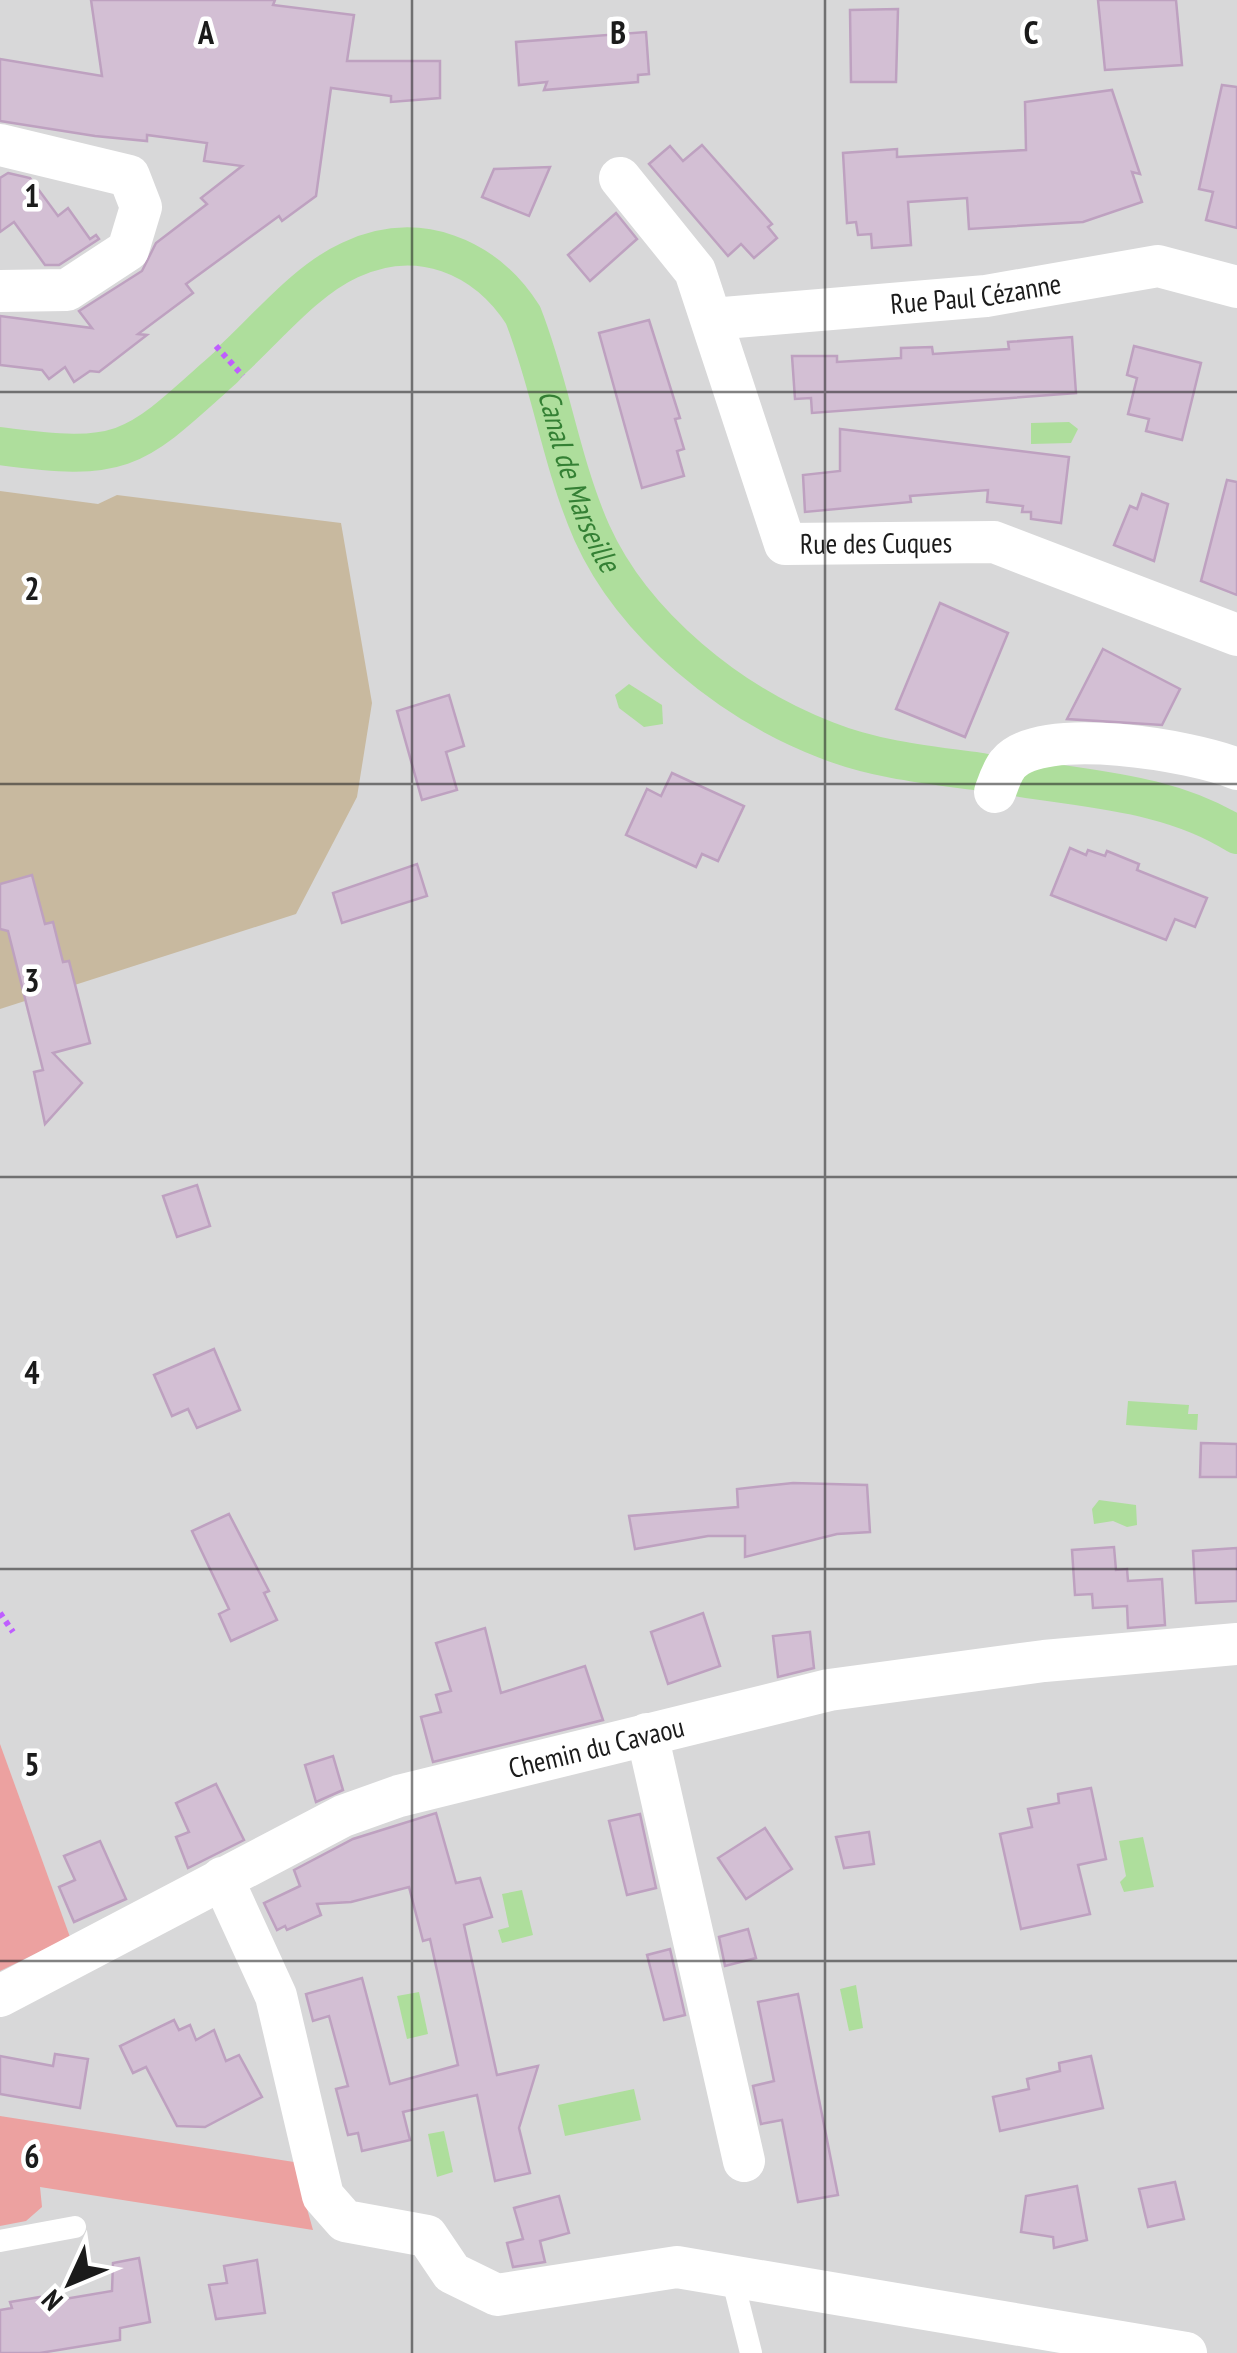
<svg xmlns="http://www.w3.org/2000/svg" width="1237" height="2353" font-family="'PT Sans Narrow',sans-serif">
<style>
.residential{fill:#d8d8d9}
.grass{fill:#eca1a0}
.cemetery{fill:#c8b99f}
.water{fill:#aede9c}
.lines{fill:none;stroke-linecap:round;stroke-linejoin:round}
.canal{stroke:#aede9c;stroke-width:38}
.building{fill:#d3bfd4;stroke:#bea1c0;stroke-width:2.5}
.path{stroke:#bf5eff;stroke-width:6;stroke-dasharray:5 5;stroke-linecap:butt}
.service{stroke:#fff;stroke-width:22}
.minor{stroke:#fff;stroke-width:42}
.grid{fill:none;stroke:#1b1b1b;stroke-width:2.5;stroke-opacity:0.55}
.labels{text-anchor:middle;stroke-width:9;stroke-linejoin:round;paint-order:stroke}
.street-label{font-size:28px;fill:#1b1b1b;stroke:#fff}
.water-label{font-size:30px;font-style:italic;fill:#348034;stroke:#fff}
.grid-label{font-size:32px;text-anchor:middle;font-weight:bold;fill:#1b1b1b;stroke:#fff;stroke-width:9;stroke-linejoin:round;paint-order:stroke}
</style>
<rect width="100%" height="100%" fill="#eddfeb"/>
<rect class="residential" x="0" y="0" width="1237" height="2353"/>
<g class="grass">
<path d="M0 1744 70 1937 0 1971Z"/>
<path d="M0 2116 294 2162 313 2230 40 2187 42 2207 26 2221 0 2226Z"/>
</g>
<path class="cemetery" d="M0 491 98 504 117 495 341 523 372 703 357 797 296 914 0 1009Z"/>
<g class="water">
<path d="M1069 422 1078 429 1071 443 1031 444V423Z"/>
<path d="M629 684 662 705 663 724 644 727 619 708 615 695Z"/>
<path d="M1128 1401 1189 1405 1188 1414H1198L1197 1430 1126 1425Z"/>
<path d="M1099 1500 1136 1505 1137 1525 1127 1527 1113 1521 1094 1524 1092 1509Z"/>
<path d="M1143 1837 1154 1887 1124 1892 1120 1882 1126 1876 1119 1841Z"/>
<path d="M522 1890 533 1935 502 1943 498 1930 509 1927 502 1894Z"/>
<path d="M856 1985 863 2028 849 2031 840 1989Z"/>
<path d="M419 1992 428 2034 407 2039 397 1996Z"/>
<path d="M634 2089 641 2120 565 2136 558 2105Z"/>
<path d="M444 2131 453 2172 437 2177 428 2134Z"/>
</g>
<g class="lines">
<g class="canal">
<path id="s1" d="M232 360C268 327 306 280 350 260 418 228 485 256 523 315 551 386 561 463 592 533 634 626 732 704 826 740 876 760 929 765 982 772"/>
<path d="M0 446C126 463 133 451 225 368"/>
<path d="M1021 778C1096 790 1172 794 1237 835"/>
</g>
</g>
<g class="building">
<path d="M91 0H275L273 5 354 15 347 61H440V98L391 102V96L331 88 316 196 282 221 279 216 186 284 193 293 138 334 147 335 99 372 90 371 74 382 65 367 49 379 42 370 0 365V316L92 328 79 311 142 271 156 243 207 204 201 198 242 166 204 161 207 143 147 135V141L95 136 0 121V59L102 76Z"/>
<path d="M1098 0H1176L1182 65 1105 70Z"/>
<path d="M898 9 896 82H851L850 10Z"/>
<path d="M646 32 649 74 638 75V82L544 90 547 82 519 85 516 42Z"/>
<path d="M1222 85 1237 87V228L1206 220 1213 192 1199 189Z"/>
<path d="M1112 90 1140 174 1132 172 1142 202 1083 222 969 229 967 198 908 202 911 245 872 248 871 234 858 235 856 222 847 223 843 153 897 149V157L1026 150 1025 102Z"/>
<path d="M702 145 772 224 768 227 777 238 754 258 741 244 728 256 649 164 670 146 683 161Z"/>
<path d="M550 167 529 216 482 197 494 169Z"/>
<path d="M8 173 30 178 58 216 68 208 90 239 96 235 99 239 59 265H45L14 222 0 232V178Z"/>
<path d="M616 213 637 239 590 281 568 255Z"/>
<path d="M649 320 680 418 675 419 684 449 677 451 684 476 642 488 599 333Z"/>
<path d="M1072 337 1076 393 812 413 811 398 795 399 792 356H837V362L901 358V348L932 347 933 354 1009 349 1008 342Z"/>
<path d="M1134 346 1201 363 1182 440 1146 431 1149 419 1128 414 1137 378 1127 375Z"/>
<path d="M840 429 1069 457 1061 523 1031 519V512H1022L1023 506 987 502 988 490 910 496 911 502 805 512 803 475 840 471Z"/>
<path d="M1227 480 1237 482V595L1201 581Z"/>
<path d="M1142 494 1168 504 1154 561 1114 545 1130 506 1137 509Z"/>
<path d="M940 603 1008 633 965 737 896 709Z"/>
<path d="M1103 649 1180 689 1162 725 1067 719Z"/>
<path d="M449 695 464 746 446 752 457 790 422 800 397 711Z"/>
<path d="M672 773 744 806 718 861 702 854 696 867 626 835 647 789 661 796Z"/>
<path d="M1070 848 1086 855 1088 850 1105 856 1107 851 1139 864 1137 870 1207 898 1195 927 1175 919 1166 940 1051 895Z"/>
<path d="M417 864 427 896 342 923 333 893Z"/>
<path d="M32 875 45 924 53 922 63 962 69 961 90 1043 53 1053 82 1083 45 1124 34 1072 43 1070 8 931 0 929V884Z"/>
<path d="M197 1185 210 1226 177 1237 163 1196Z"/>
<path d="M214 1349 240 1410 197 1428 188 1409 172 1416 154 1375Z"/>
<path d="M1201 1443 1237 1444V1477H1200Z"/>
<path d="M793 1483 867 1485 870 1532 837 1534 745 1557V1536H708L635 1549 629 1516 738 1507 737 1489Z"/>
<path d="M229 1514 269 1591 264 1593 277 1620 231 1641 219 1614 229 1609 192 1531Z"/>
<path d="M1114 1547 1116 1570 1127 1569 1128 1581 1162 1579 1165 1625 1128 1628 1127 1606 1093 1608 1092 1594 1075 1595 1072 1550Z"/>
<path d="M1237 1548V1601L1196 1603 1193 1551Z"/>
<path d="M703 1613 720 1666 668 1684 651 1632Z"/>
<path d="M485 1628 501 1693 585 1666 603 1720 433 1762 421 1717 441 1712 436 1695 451 1691 436 1643Z"/>
<path d="M810 1632 814 1668 778 1677 773 1636Z"/>
<path d="M333 1756 343 1790 316 1802 305 1765Z"/>
<path d="M216 1784 244 1840 188 1868 176 1837 189 1832 176 1803Z"/>
<path d="M1091 1788 1106 1859 1078 1865 1090 1914 1021 1929 1000 1834 1032 1827 1028 1809 1059 1803 1058 1794Z"/>
<path d="M436 1813 456 1883 480 1878 492 1917 464 1925 497 2075 538 2066 519 2128 530 2173 495 2181 477 2095 403 2112 410 2140 362 2151 358 2133 348 2135 336 2089 348 2086 329 2016 313 2021 306 1994 362 1978 390 2084 458 2065 430 1939 423 1941 409 1887 351 1902 317 1904 321 1915 287 1930 285 1926 277 1930 264 1903 300 1886 294 1870 353 1839Z"/>
<path d="M640 1814 656 1888 627 1895 609 1821Z"/>
<path d="M765 1828 792 1869 746 1899 718 1858Z"/>
<path d="M869 1832 874 1864 844 1868 836 1837Z"/>
<path d="M100 1841 126 1899 74 1922 59 1887 75 1880 64 1856Z"/>
<path d="M748 1929 756 1958 725 1966 719 1937Z"/>
<path d="M670 1949 685 2015 664 2020 647 1955Z"/>
<path d="M798 1994 838 2195 798 2202 782 2120 761 2124 753 2086 774 2081 758 2002Z"/>
<path d="M174 2020 179 2030 190 2025 196 2040 214 2030 226 2061 239 2055 262 2097 205 2127 177 2126 146 2067 133 2073 120 2046Z"/>
<path d="M55 2054 88 2059 80 2108 0 2094V2056L53 2066Z"/>
<path d="M1091 2056 1103 2108 1000 2131 993 2097 1029 2089 1027 2079 1060 2071 1059 2063Z"/>
<path d="M1175 2182 1184 2219 1148 2227 1139 2189Z"/>
<path d="M1077 2186 1087 2240 1054 2248 1053 2237 1021 2232 1026 2196Z"/>
<path d="M559 2196 569 2233 540 2241 545 2262 513 2267 507 2243 523 2239 514 2208Z"/>
<path d="M139 2258 150 2322 120 2328V2340L40 2353H0V2310L12 2308 10 2302 40 2297 41 2303 112 2291 113 2263Z"/>
<path d="M257 2260 265 2313 216 2319 209 2285 227 2283 224 2266Z"/>
</g>
<g class="lines">
<g class="path">
<path d="M216 346 243 376"/>
<path d="M0 1613 13 1632"/>
</g>
<g class="service">
<path d="M0 2241 75 2227"/>
<path d="M732 2277 751 2353"/>
</g>
<g class="minor">
<path d="M0 145 129 176 141 207 128 250 67 290 0 291"/>
<path id="s2" d="M620 178 695 271 785 544 994 542 1237 635"/>
<path id="s3" d="M712 319 986 296 1158 266 1237 287"/>
<path d="M995 792C998 784 1002 771 1008 764 1040 724 1195 751 1237 769"/>
<path d="M647 1734 744 2161"/>
<path d="M222 1878 276 1996 323 2196 345 2221 427 2236 452 2273 497 2295 677 2267 1186 2353"/>
<path id="s4" d="M0 1996 343 1816 399 1796 829 1690 1044 1661 1237 1644"/>
</g>
</g>
<path class="grid" d="M412 0V2353M825 0V2353M0 392H1237M0 784H1237M0 1177H1237M0 1569H1237M0 1961H1237"/>
<g class="labels">
<g class="street-label">
<text dy="10" stroke="none"><textPath href="#s3" startOffset="265">Rue Paul Cézanne</textPath></text>
<text dy="10" stroke="none"><textPath href="#s2" startOffset="498">Rue des Cuques</textPath></text>
<text dy="10" stroke="none"><textPath href="#s4" startOffset="650">Chemin du Cavaou</textPath></text>
</g>
<g class="water-label">
<text dy="10" stroke="none"><textPath href="#s1" startOffset="530">Canal de Marseille</textPath></text>
</g>
</g>
<g class="grid-label">
<text x="206" y="44">A</text>
<text x="618" y="44">B</text>
<text x="1031" y="44">C</text>
<text x="32" y="207">1</text>
<text x="32" y="600">2</text>
<text x="32" y="992">3</text>
<text x="32" y="1384">4</text>
<text x="32" y="1776">5</text>
<text x="32" y="2168">6</text>
</g>
<g transform="translate(70 2283) rotate(226)" stroke="#ffffff" stroke-width="8" paint-order="stroke">
<path d="M0-8L18 38L0 25L-18 38Z" fill="#1b1b1b"/>
<text y="-15" font-size="28" font-weight="bold" text-anchor="middle" fill="#1b1b1b">N</text>
</g>
</svg>
